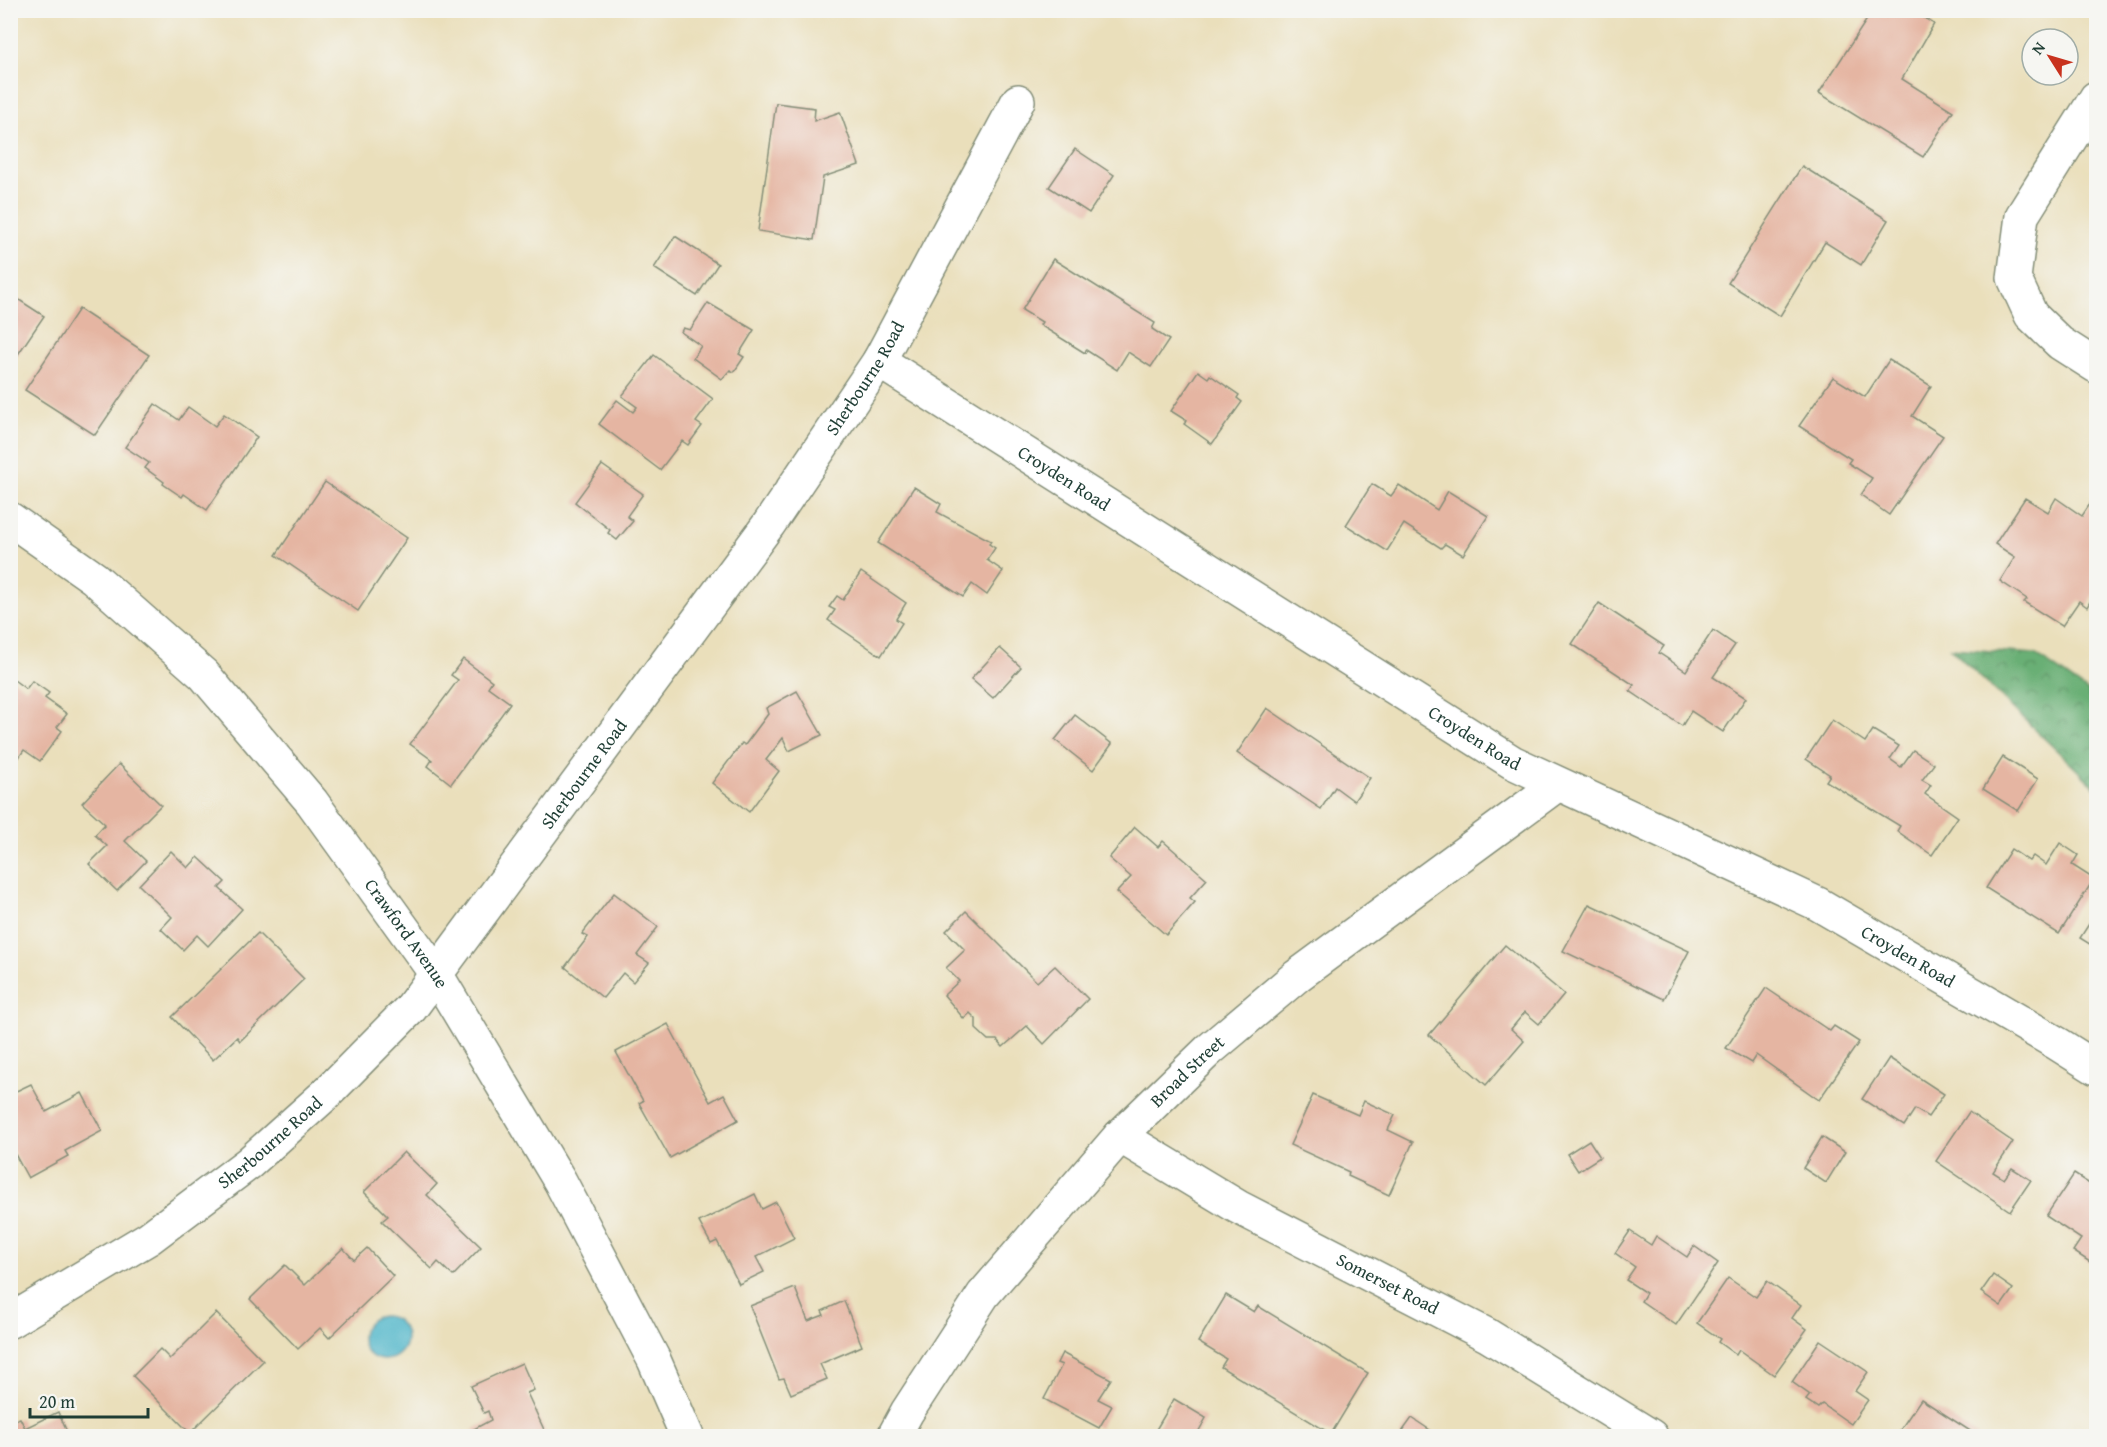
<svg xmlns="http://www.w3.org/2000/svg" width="2107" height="1447" font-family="'Gentium Book Plus',serif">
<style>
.forest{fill:url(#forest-crowns);stroke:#447654;stroke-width:1.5}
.water{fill:#4ab3c8;stroke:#34787e;stroke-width:1.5}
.building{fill:#e5b5a2}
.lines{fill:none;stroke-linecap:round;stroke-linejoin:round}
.street-casing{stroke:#848e78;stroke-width:36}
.street{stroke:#fff;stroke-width:33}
.labels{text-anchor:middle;stroke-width:4.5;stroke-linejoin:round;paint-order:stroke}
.street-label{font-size:18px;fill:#1f3d34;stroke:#f6f6f2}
</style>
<defs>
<pattern id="forest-crowns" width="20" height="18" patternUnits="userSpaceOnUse" patternTransform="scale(1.5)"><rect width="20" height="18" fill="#69af74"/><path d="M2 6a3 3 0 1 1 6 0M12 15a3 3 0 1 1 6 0" fill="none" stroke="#569060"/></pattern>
</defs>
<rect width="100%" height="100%" fill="#f6f6f2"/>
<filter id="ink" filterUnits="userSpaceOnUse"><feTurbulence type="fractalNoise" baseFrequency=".0167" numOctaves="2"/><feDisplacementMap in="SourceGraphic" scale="12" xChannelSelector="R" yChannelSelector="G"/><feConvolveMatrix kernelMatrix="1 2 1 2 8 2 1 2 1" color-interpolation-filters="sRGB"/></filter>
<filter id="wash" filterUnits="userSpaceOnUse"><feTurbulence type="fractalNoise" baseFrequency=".008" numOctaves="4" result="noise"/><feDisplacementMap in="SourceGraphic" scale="24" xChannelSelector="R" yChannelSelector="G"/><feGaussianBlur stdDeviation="1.35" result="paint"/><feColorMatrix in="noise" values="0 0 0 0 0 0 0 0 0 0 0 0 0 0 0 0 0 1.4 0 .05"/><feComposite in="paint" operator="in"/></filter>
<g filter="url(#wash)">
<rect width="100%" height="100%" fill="#eadfbb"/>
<path class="forest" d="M1950 648 2035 654 2096 697V788Z"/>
<circle class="water" cx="384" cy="1338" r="22"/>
<g id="blocks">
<g class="building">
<path d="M1873 10H1912L1934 24 1902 79 1953 111 1923 157 1819 93Z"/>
<path d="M776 103 815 108 814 121 840 112 859 165 823 177 814 240 758 231Z"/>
<path d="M1075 149 1114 175 1089 213 1049 187Z"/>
<path d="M1802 166 1888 220 1861 265 1825 242 1780 316 1728 283Z"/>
<path d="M675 236 718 264 697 296 654 268Z"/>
<path d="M1053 259 1155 323 1152 329 1169 340 1151 367 1128 352 1117 370 1086 350 1085 353 1040 325 1042 322 1022 310Z"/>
<path d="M10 294 44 316 10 366Z"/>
<path d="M708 303 754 330 739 354 744 357 734 372 730 370 722 379 693 358 701 346 681 332 683 328 690 330Z"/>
<path d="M79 309 149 355 95 435 25 390Z"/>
<path d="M654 355 713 399 696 422 702 426 688 445 682 441 660 470 599 424 617 400 633 412 637 407 622 396Z"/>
<path d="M1889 360 1931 386 1912 416 1943 436 1889 515 1861 495 1872 478 1848 463 1851 459 1799 426 1833 377 1865 397Z"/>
<path d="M1198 371 1208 378 1210 375 1239 395 1237 398 1242 402 1212 444 1184 424 1187 421 1171 411Z"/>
<path d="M155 404 179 420 188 407 215 426 224 414 257 437 207 510 184 494 182 497 163 484 164 482 145 468 149 463 125 447Z"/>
<path d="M602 465 643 494 627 516 633 521 617 540 608 533 610 530 575 502Z"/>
<path d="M325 482 407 538 358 611 276 555Z"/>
<path d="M1372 484 1391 496 1399 485 1437 510 1448 491 1488 516 1463 555 1445 544 1441 548 1404 524 1387 551 1346 525Z"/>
<path d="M914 487 941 504 937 512 991 541 989 544 995 548 987 560 1003 571 987 595 972 584 963 597 878 543Z"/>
<path d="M2096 495V591L2087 607 2079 601 2062 626 2024 602 2027 599 2000 581 2015 557 1995 544 2025 498 2048 512 2056 498 2082 516Z"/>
<path d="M861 572 906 603 896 619 902 623 881 656 828 620 835 610 829 607 837 596 843 600Z"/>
<path d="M1599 603 1664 646 1659 653 1686 671 1713 630 1735 645 1713 677 1746 698 1723 732 1691 711 1682 726 1630 691 1634 685 1572 644Z"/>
<path d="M1000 648 1021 667 993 698 971 679Z"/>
<path d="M463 659 492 681 488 687 510 703 451 784 428 766 432 760 410 744 458 680 451 675Z"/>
<path d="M10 677 26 689 32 681 49 693 45 698 67 714 57 727 62 731 40 761 24 750 13 766 10 764Z"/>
<path d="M797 691 822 735 789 751 783 738 766 760 779 771 749 812 712 783 742 743 745 745 768 714 766 708Z"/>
<path d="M1267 708 1370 778 1354 801 1335 787 1321 809 1237 753Z"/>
<path d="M1075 715 1112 744 1093 770 1055 740Z"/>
<path d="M1832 720 1865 742 1873 730 1899 746 1890 759 1901 767 1913 750 1934 764 1922 780 1931 785 1925 794 1958 817 1932 855 1897 831 1900 826 1826 781 1830 775 1806 759Z"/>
<path d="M2003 757 2038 779 2018 811 1983 789Z"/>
<path d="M119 764 161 805 125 841 146 861 117 891 89 864 107 846 95 835 105 824 82 803Z"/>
<path d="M1135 827 1158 847 1163 841 1207 879 1190 898 1195 902 1166 935 1117 892 1131 877 1109 858Z"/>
<path d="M2060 843 2078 855 2072 865 2094 879 2059 934 1986 888 2011 849 2029 861 2033 856 2046 865Z"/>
<path d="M171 851 188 868 198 857 225 882 219 888 242 909 208 946 197 935 183 950 161 929 172 917 139 885Z"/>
<path d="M614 893 658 927 637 955 649 963 633 982 623 973 603 998 565 967 588 937 582 934Z"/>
<path d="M1589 904 1689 951 1664 999 1563 951Z"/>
<path d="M966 911 1037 982 1055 966 1088 999 1044 1044 1027 1026 1003 1047 997 1040H988L976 1029V1019L970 1013 964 1019 944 995 959 981 946 968 965 950 946 931Z"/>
<path d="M2096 913V948L2080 938Z"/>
<path d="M258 933 304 979 240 1041 237 1037 213 1060 172 1017Z"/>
<path d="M1505 945 1564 994 1539 1024 1525 1012 1511 1029 1524 1041 1486 1085 1429 1035Z"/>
<path d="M1766 988 1830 1031 1834 1026 1859 1042 1819 1100 1756 1055 1751 1063 1726 1048Z"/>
<path d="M668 1024 710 1102 724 1094 738 1120 670 1158 639 1103 643 1101 616 1052Z"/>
<path d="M1889 1058 1944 1094 1928 1117 1915 1109 1904 1126 1862 1099Z"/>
<path d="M31 1084 46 1112 82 1093 102 1131 65 1151 68 1156 28 1178 10 1145V1094Z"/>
<path d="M1313 1095 1358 1115 1364 1101 1395 1115 1388 1130 1413 1142 1389 1195 1348 1176 1349 1172 1290 1145Z"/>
<path d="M1969 1112 2013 1142 1993 1172 2004 1179 2012 1168 2031 1180 2010 1211 1936 1161Z"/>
<path d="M1822 1137 1845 1152 1826 1183 1803 1168Z"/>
<path d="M1589 1140 1600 1157 1578 1171 1567 1154Z"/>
<path d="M404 1152 437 1184 427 1195 481 1247 453 1276 438 1262 432 1269 382 1221 388 1216 364 1192Z"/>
<path d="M2074 1174 2096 1188V1266L2073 1251 2081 1239 2046 1216Z"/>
<path d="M755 1194 762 1209 776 1202 794 1238 756 1257 764 1272 739 1284 717 1241 711 1244 699 1222Z"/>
<path d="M1630 1231 1651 1245 1656 1236 1687 1257 1694 1246 1718 1263 1676 1325 1641 1301 1646 1293 1626 1280 1635 1267 1615 1253Z"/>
<path d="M343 1248 354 1260 367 1248 393 1276 329 1338 320 1328 298 1349 250 1299 285 1265 305 1285Z"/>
<path d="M1993 1275 2013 1289 2001 1306 1981 1292Z"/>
<path d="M1728 1278 1756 1297 1767 1281 1801 1305 1792 1318 1807 1329 1774 1375 1739 1350 1736 1355 1718 1342 1720 1339 1697 1323Z"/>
<path d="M795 1288 808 1321 824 1315 822 1311 844 1301 862 1346 820 1364 827 1379 791 1394 784 1378 779 1379 750 1306Z"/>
<path d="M1226 1295 1254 1312 1258 1306 1368 1373 1331 1434 1221 1367 1226 1359 1198 1342Z"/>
<path d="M216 1313 263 1361 190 1433 133 1376 160 1349 170 1359Z"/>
<path d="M1820 1340 1868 1372 1855 1391 1868 1400 1851 1424 1822 1404 1818 1408 1806 1400 1810 1395 1792 1382Z"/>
<path d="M1062 1353 1111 1379 1098 1399 1112 1406 1099 1428 1044 1399 1062 1365 1057 1363Z"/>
<path d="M522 1363 534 1390 527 1393 547 1436H478L474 1429 491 1420 488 1411 484 1413 471 1386Z"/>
<path d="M1174 1399 1206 1418 1196 1436H1161L1154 1433Z"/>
<path d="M1921 1399 1978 1436H1896Z"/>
<path d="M58 1412 69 1436H10V1422L20 1418 25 1428Z"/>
<path d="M1412 1418 1439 1436H1399Z"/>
</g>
</g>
</g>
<g filter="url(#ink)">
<use href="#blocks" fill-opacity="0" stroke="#848e78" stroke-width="1.5"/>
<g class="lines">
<defs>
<g id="street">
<path d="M2096 98 2022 216 2014 278 2031 315 2060 343 2096 366"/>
<path id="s1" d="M879 361 1512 762 1818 904 2058 1044 2096 1068"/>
<path id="s2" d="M10 519 94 578 204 675 312 802 436 974 560 1181 654 1360 687 1436"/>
<path id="s3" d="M1120 1136 1238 1207 1487 1335 1651 1436"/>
<path id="s4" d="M10 1321 149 1238 249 1163 326 1094 411 1008 769 524 879 361 1018 101"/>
<path id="s5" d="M894 1436 907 1412 983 1295 1120 1136 1209 1050 1297 976 1558 784"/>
</g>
</defs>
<use href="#street" class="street-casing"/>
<use href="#street" class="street"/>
</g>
</g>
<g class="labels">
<g class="street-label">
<text dy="6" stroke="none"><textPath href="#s4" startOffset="1288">Sherbourne Road</textPath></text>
<text dy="6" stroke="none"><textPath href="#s1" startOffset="219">Croyden Road</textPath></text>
<text dy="6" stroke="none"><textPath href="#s1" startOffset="705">Croyden Road</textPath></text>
<text dy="6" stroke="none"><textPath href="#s4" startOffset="802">Sherbourne Road</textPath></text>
<text dy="6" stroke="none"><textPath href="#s2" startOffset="578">Crawford Avenue</textPath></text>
<text dy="6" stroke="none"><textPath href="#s1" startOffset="1191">Croyden Road</textPath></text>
<text dy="6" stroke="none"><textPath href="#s5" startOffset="470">Broad Street</textPath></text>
<text dy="6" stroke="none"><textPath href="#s4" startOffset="316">Sherbourne Road</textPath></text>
<text dy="6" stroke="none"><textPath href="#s3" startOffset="306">Somerset Road</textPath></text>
</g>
</g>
<rect width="2107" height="1447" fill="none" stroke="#f6f6f2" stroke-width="36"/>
<g transform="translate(2050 57) rotate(307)"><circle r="28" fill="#f6f6f2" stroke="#a0aca6" stroke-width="1.5"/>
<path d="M0-4.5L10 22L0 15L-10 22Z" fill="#c8321e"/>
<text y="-9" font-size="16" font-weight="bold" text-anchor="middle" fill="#1f3d34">N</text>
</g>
<path d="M30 1408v9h118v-9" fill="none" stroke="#1f3d34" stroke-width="3"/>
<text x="39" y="1408" font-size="18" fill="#1f3d34" stroke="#f6f6f2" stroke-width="4.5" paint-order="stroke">20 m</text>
</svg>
